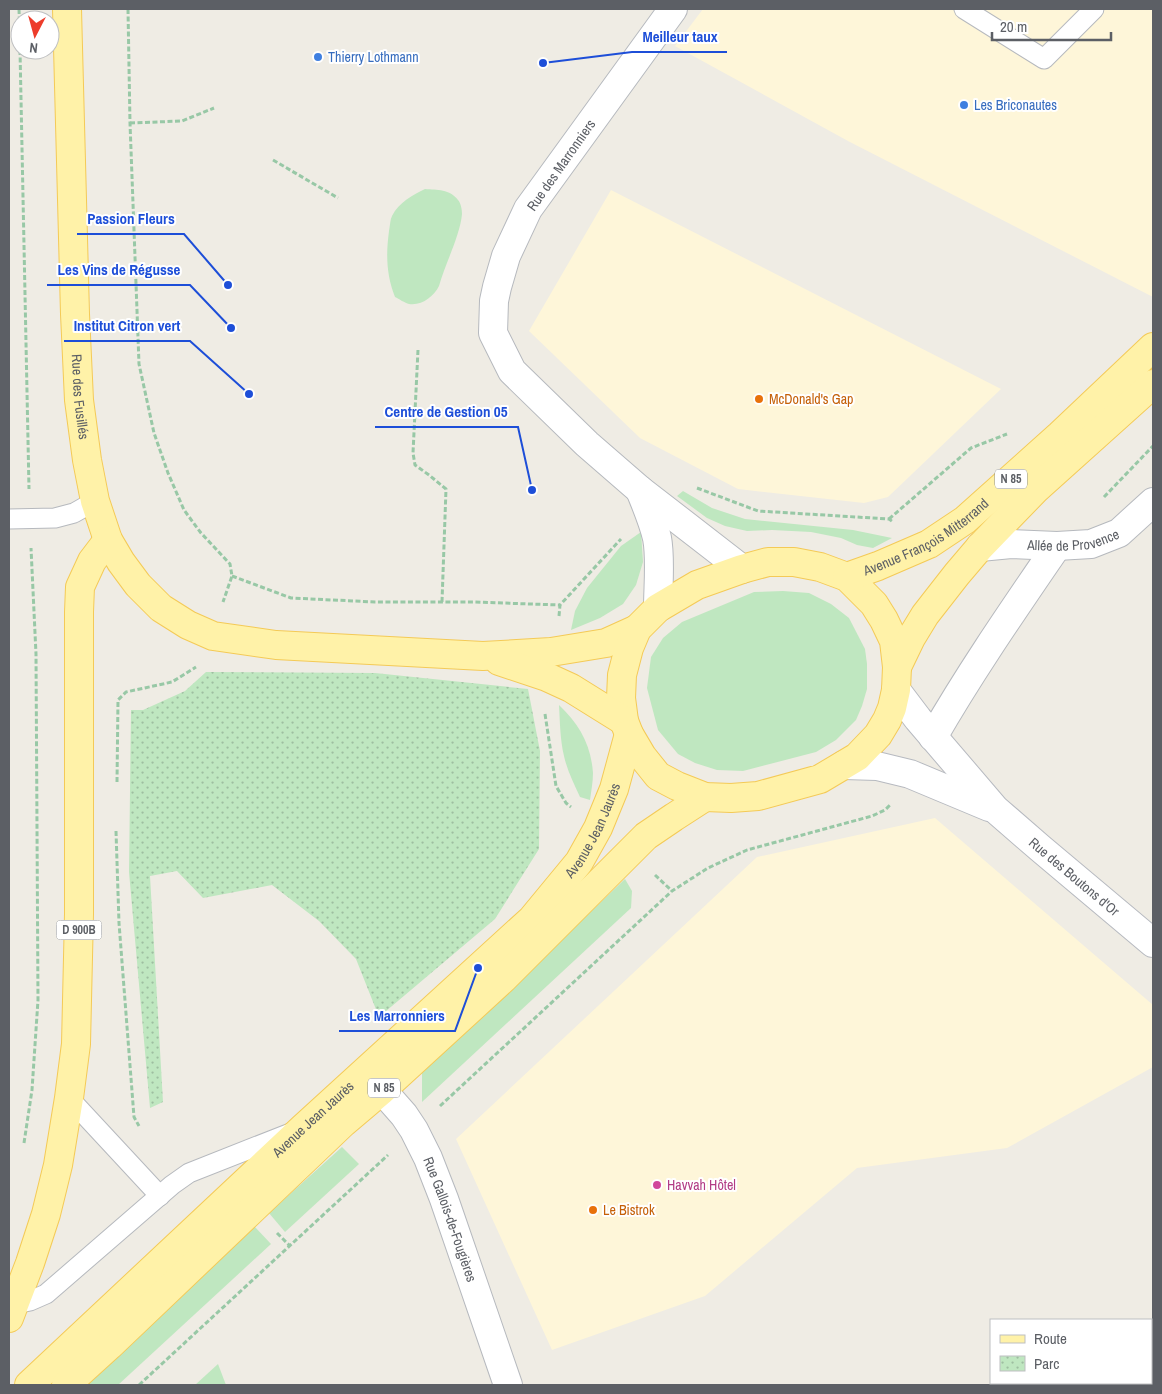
<svg xmlns="http://www.w3.org/2000/svg" width="1162" height="1394" font-family="'Archivo Narrow',sans-serif">
<style>
.commercial{fill:#fef6d9}
.green{fill:#bfe7c0}
.park{fill:url(#park-dots)}
.lines{fill:none;stroke-linecap:round;stroke-linejoin:round}
.service-casing{stroke:#b6b9be;stroke-width:21}
.minor-casing{stroke:#b6b9be;stroke-width:30}
.tertiary-casing{stroke:#b6b9be;stroke-width:30}
.secondary-casing{stroke:#b7bac0;stroke-width:30}
.primary-casing{stroke:#f4ca57;stroke-width:30}
.path{stroke:#98c8a6;stroke-width:3;stroke-dasharray:5 2.5;stroke-linecap:butt}
.service{stroke:#fff;stroke-width:19}
.minor{stroke:#fff;stroke-width:28}
.tertiary{stroke:#fff;stroke-width:28}
.secondary{stroke:#fff;stroke-width:28}
.primary{stroke:#fff2a8;stroke-width:28}
.shop-dot{fill:#3f7fe0;stroke:#fff;stroke-width:2}
.food-dot{fill:#e8710a;stroke:#fff;stroke-width:2}
.hotel-dot{fill:#d1479c;stroke:#fff;stroke-width:2}
.labels{text-anchor:middle;stroke-width:4;stroke-linejoin:round;paint-order:stroke}
.shield{fill:#fff;stroke:#8d8f93;stroke-width:1}
.shield-label{font-size:12px;font-weight:bold;fill:#5c5f65}
.shop-label{font-size:14px;fill:#366cbe;stroke:#fff;text-anchor:start}
.street-label{font-size:14px;fill:#5c5f65;stroke:#fff}
.food-label{font-size:14px;fill:#c56008;stroke:#fff;text-anchor:start}
.hotel-label{font-size:14px;fill:#b23c85;stroke:#fff;text-anchor:start}
.leader{fill:none;stroke:#1d4ed8;stroke-width:2}
.callout-dot{fill:#1d4ed8;stroke:#fff;stroke-width:2}
.callout-label{font-size:15px;text-anchor:middle;font-weight:bold;fill:#1d4ed8;stroke:#fff;stroke-width:4;stroke-linejoin:round;paint-order:stroke}
</style>
<defs>
<pattern id="park-dots" width="8" height="8" patternUnits="userSpaceOnUse" patternTransform="scale(1.25)"><rect width="8" height="8" fill="#bfe7c0"/><path d="M2 2h.1M6 6h.1" fill="none" stroke="#9ebea0" stroke-width="1.8" stroke-linecap="round"/></pattern>
</defs>
<rect width="100%" height="100%" fill="#efece4"/>
<g class="commercial">
<path d="M703 9H1153V297L848 141 675 46Z"/>
<path d="M611 190 1001 389 888 497 864 503 738 489 640 438 529 331Z"/>
<path d="M935 818 1153 1005V1067L1007 1148 857 1168 705 1296 552 1350 456 1139 757 857Z"/>
</g>
<g class="green">
<path d="M425 189C437 190 450 189 458 200 461 203 462 210 462 214 460 236 445 264 439 286 434 296 422 306 409 304 405 303 399 299 395 297 386 274 386 254 389 231 390 226 390 220 392 216 399 202 413 195 425 189Z"/>
<path d="M683 491 712 508 745 519 853 530 892 538 873 548 857 545 841 538 811 532 772 530 747 531 725 526 707 518 677 496Z"/>
<path d="M641 532 643 562 636 585 623 604 600 618 571 630 575 611 587 588 621 546Z"/>
<path d="M783 591 809 593 831 604 849 618 865 649 867 664V689L862 706 856 720 836 740 816 752 743 771 717 770 695 763 678 754 658 730 647 688 651 657 663 638 682 622 754 592Z"/>
<path d="M559 705C579 724 591 744 593 773 593 782 591 792 590 800L580 797C574 784 567 770 564 756 560 739 560 722 559 705Z"/>
<path d="M625 879 632 891 631 908 422 1102V1073Z"/>
<path d="M342 1147 359 1164 285 1232 269 1213Z"/>
<path d="M255 1227 271 1244 118 1385H84Z"/>
<path d="M218 1364 226 1385H195Z"/>
</g>
<path class="park" d="M206 672 375 673 528 689 540 751 539 849 495 919 379 1017 356 959 319 921 272 885 203 898 177 871 150 876 163 1102 150 1108 129 872 131 710H143L185 691Z"/>
<g class="lines">
<defs>
<g id="service">
<path d="M964 9 1044 59 1094 9"/>
<path d="M9 519 55 518 74 513 95 501"/>
<path d="M69 1098 160 1196"/>
<path d="M15 1304 30 1301 46 1294 172 1185 189 1173 293 1132"/>
</g>
<g id="minor">
<path id="s1" d="M980 547 1011 544 1057 546 1091 544 1119 533 1153 502"/>
<path d="M933 737C971 671 1014 609 1057 546"/>
<path id="s2" d="M367 1071 382 1090 404 1115 414 1130 428 1158 444 1199 508 1385"/>
<path d="M1152 1385 1153 1384"/>
</g>
<g id="tertiary">
<path d="M673 9 528 209 506 256 497 287 494 301 493 333 512 371 587 444 640 490 742 569"/>
<path d="M640 490C646 505 653 521 657 538 661 558 658 587 658 608"/>
</g>
<g id="secondary">
<path id="s3" d="M896 690 918 719 995 809 1040 848 1153 943"/>
<path d="M844 765 877 766 910 774 989 807"/>
</g>
<g id="primary">
<path id="s4" d="M67 9 75 314 79 400 87 460 95 501 108 540 121 562 138 585 161 608 188 625 213 636 276 645 483 656 551 652 606 643 637 629"/>
<path d="M768 562H794L820 567 847 577 874 604 884 620 894 641 897 667 896 690 892 708 887 720 878 735 857 757 820 779 758 796 731 798 705 797 677 786 658 776 642 756 629 734 624 721 621 698 622 675 629 648 637 629 658 608 697 585 742 569Z"/>
<path id="s5" d="M847 577 878 566 929 544 965 520 1060 435 1153 347"/>
<path d="M499 661 547 677 571 688 624 721"/>
<path d="M897 667 911 638 925 615 957 574 980 547 1036 489 1153 384"/>
<path d="M9 1318 30 1263 46 1214 58 1165 69 1098 76 1044 79 914V612L80 587 92 561 108 540"/>
<path id="s6" d="M29 1385 303 1128 532 919 579 862 598 828 614 789 629 734"/>
<path d="M66 1385 109 1346 343 1123 382 1090 503 979 646 836 674 817 705 797"/>
</g>
</defs>
<use href="#service" class="service-casing"/>
<use href="#minor" class="minor-casing"/>
<use href="#tertiary" class="tertiary-casing"/>
<use href="#secondary" class="secondary-casing"/>
<use href="#primary" class="primary-casing"/>
<g class="path">
<path d="M19 9 20 40"/>
<path d="M128 9 130 123 139 364 154 433 168 473 184 510 201 533 230 564 232 576 223 602"/>
<path d="M20 50 29 489"/>
<path d="M130 123 182 121 214 108"/>
<path d="M273 160 338 198"/>
<path d="M418 350 413 453 415 465 429 475 446 489 442 602"/>
<path d="M697 488 758 511 889 519 893 522"/>
<path d="M1104 497 1153 446"/>
<path d="M889 519 971 448 1007 434"/>
<path d="M232 576 291 598 375 602H473L560 605"/>
<path d="M559 616 560 605 621 539"/>
<path d="M545 714 556 786 566 803 571 807"/>
<path d="M117 782 118 700 126 692 172 682 196 667"/>
<path d="M116 831 119 923 134 1117 139 1126"/>
<path d="M655 875 672 891"/>
<path d="M440 1106 672 891 708 868 747 850 872 816 885 810 890 805"/>
<path d="M24 1143 32 1090 38 1000 36 654 31 548"/>
<path d="M277 1233 290 1246"/>
<path d="M139 1385 388 1155"/>
</g>
<use href="#service" class="service"/>
<use href="#minor" class="minor"/>
<use href="#tertiary" class="tertiary"/>
<use href="#secondary" class="secondary"/>
<use href="#primary" class="primary"/>
</g>
<g class="shop-dot">
<circle cx="318" cy="57" r="5"/>
<circle cx="964" cy="105" r="5"/>
</g>
<g class="food-dot">
<circle cx="759" cy="399" r="5"/>
<circle cx="593" cy="1210" r="5"/>
</g>
<circle class="hotel-dot" cx="657" cy="1185" r="5"/>
<g class="labels">
<g class="shield">
<rect x="995" y="469.5" width="32" height="19" rx="4"/>
<rect x="56.5" y="920.5" width="45" height="19" rx="4"/>
<rect x="368" y="1078.5" width="32" height="19" rx="4"/>
</g>
<g class="shield-label">
<text x="1011" y="483">N 85</text>
<text x="79" y="934">D 900B</text>
<text x="384" y="1092">N 85</text>
</g>
<g class="shop-label">
<text x="328" y="62">Thierry Lothmann</text>
<text x="974" y="110">Les Briconautes</text>
</g>
<g class="street-label">
<text transform="translate(561 165) rotate(-55)" y="5">Rue des Marronniers</text>
<text dy="5" stroke="none"><textPath href="#s4" startOffset="388">Rue des Fusillés</textPath></text>
<text dy="5" stroke="none"><textPath href="#s5" startOffset="89">Avenue François Mitterrand</textPath></text>
<text dy="5" stroke="none"><textPath href="#s1" startOffset="94">Allée de Provence</textPath></text>
<text dy="5" stroke="none"><textPath href="#s6" startOffset="794">Avenue Jean Jaurès</textPath></text>
<text dy="5" stroke="none"><textPath href="#s3" startOffset="259">Rue des Boutons d'Or</textPath></text>
<text dy="5" stroke="none"><textPath href="#s6" startOffset="389">Avenue Jean Jaurès</textPath></text>
<text dy="5" stroke="none"><textPath href="#s2" startOffset="172">Rue Gallois-de-Fougières</textPath></text>
</g>
<g class="food-label">
<text x="769" y="404">McDonald's Gap</text>
<text x="603" y="1215">Le Bistrok</text>
</g>
<g class="hotel-label">
<text x="667" y="1190">Havvah Hôtel</text>
</g>
</g>
<path class="leader" d="M543 63L632 52H727M228 285L184 234H77M231 328L190 285H47M249 394L190 341H64M532 490L518 427H375M478 968L455 1031H339"/>
<g class="callout-dot">
<circle cx="543" cy="63" r="5"/>
<circle cx="228" cy="285" r="5"/>
<circle cx="231" cy="328" r="5"/>
<circle cx="249" cy="394" r="5"/>
<circle cx="532" cy="490" r="5"/>
<circle cx="478" cy="968" r="5"/>
</g>
<g class="callout-label">
<text x="680" y="42">Meilleur taux</text>
<text x="131" y="224">Passion Fleurs</text>
<text x="119" y="275">Les Vins de Régusse</text>
<text x="127" y="331">Institut Citron vert</text>
<text x="446" y="417">Centre de Gestion 05</text>
<text x="397" y="1021">Les Marronniers</text>
</g>
<rect width="1162" height="1394" fill="none" stroke="#5c5f65" stroke-width="20"/>
<rect x="990" y="1319" width="162" height="65" fill="#ffffff" stroke="#bebfc1"/>
<rect x="1000" y="1335" width="25" height="8" fill="#fff2a8" stroke="#bebfc1"/>
<text x="1034" y="1344" font-size="15" fill="#5c5f65">Route</text>
<rect x="1000" y="1356" width="25" height="15" fill="url(#park-dots)" stroke="#bebfc1"/>
<text x="1034" y="1369" font-size="15" fill="#5c5f65">Parc</text>
<g transform="translate(35 35) rotate(186)"><circle r="24" fill="#ffffff" stroke="#bebfc1"/>
<path d="M0-4L9 19L0 12L-9 19Z" fill="#ed3c2b"/>
<text y="-8" font-size="14" font-weight="bold" text-anchor="middle" fill="#5c5f65">N</text>
</g>
<path d="M992 32v8h119v-8" fill="none" stroke="#5c5f65" stroke-width="2.5"/>
<text x="1000" y="32" font-size="15" fill="#5c5f65" stroke="#ffffff" stroke-width="4" paint-order="stroke">20 m</text>
</svg>
